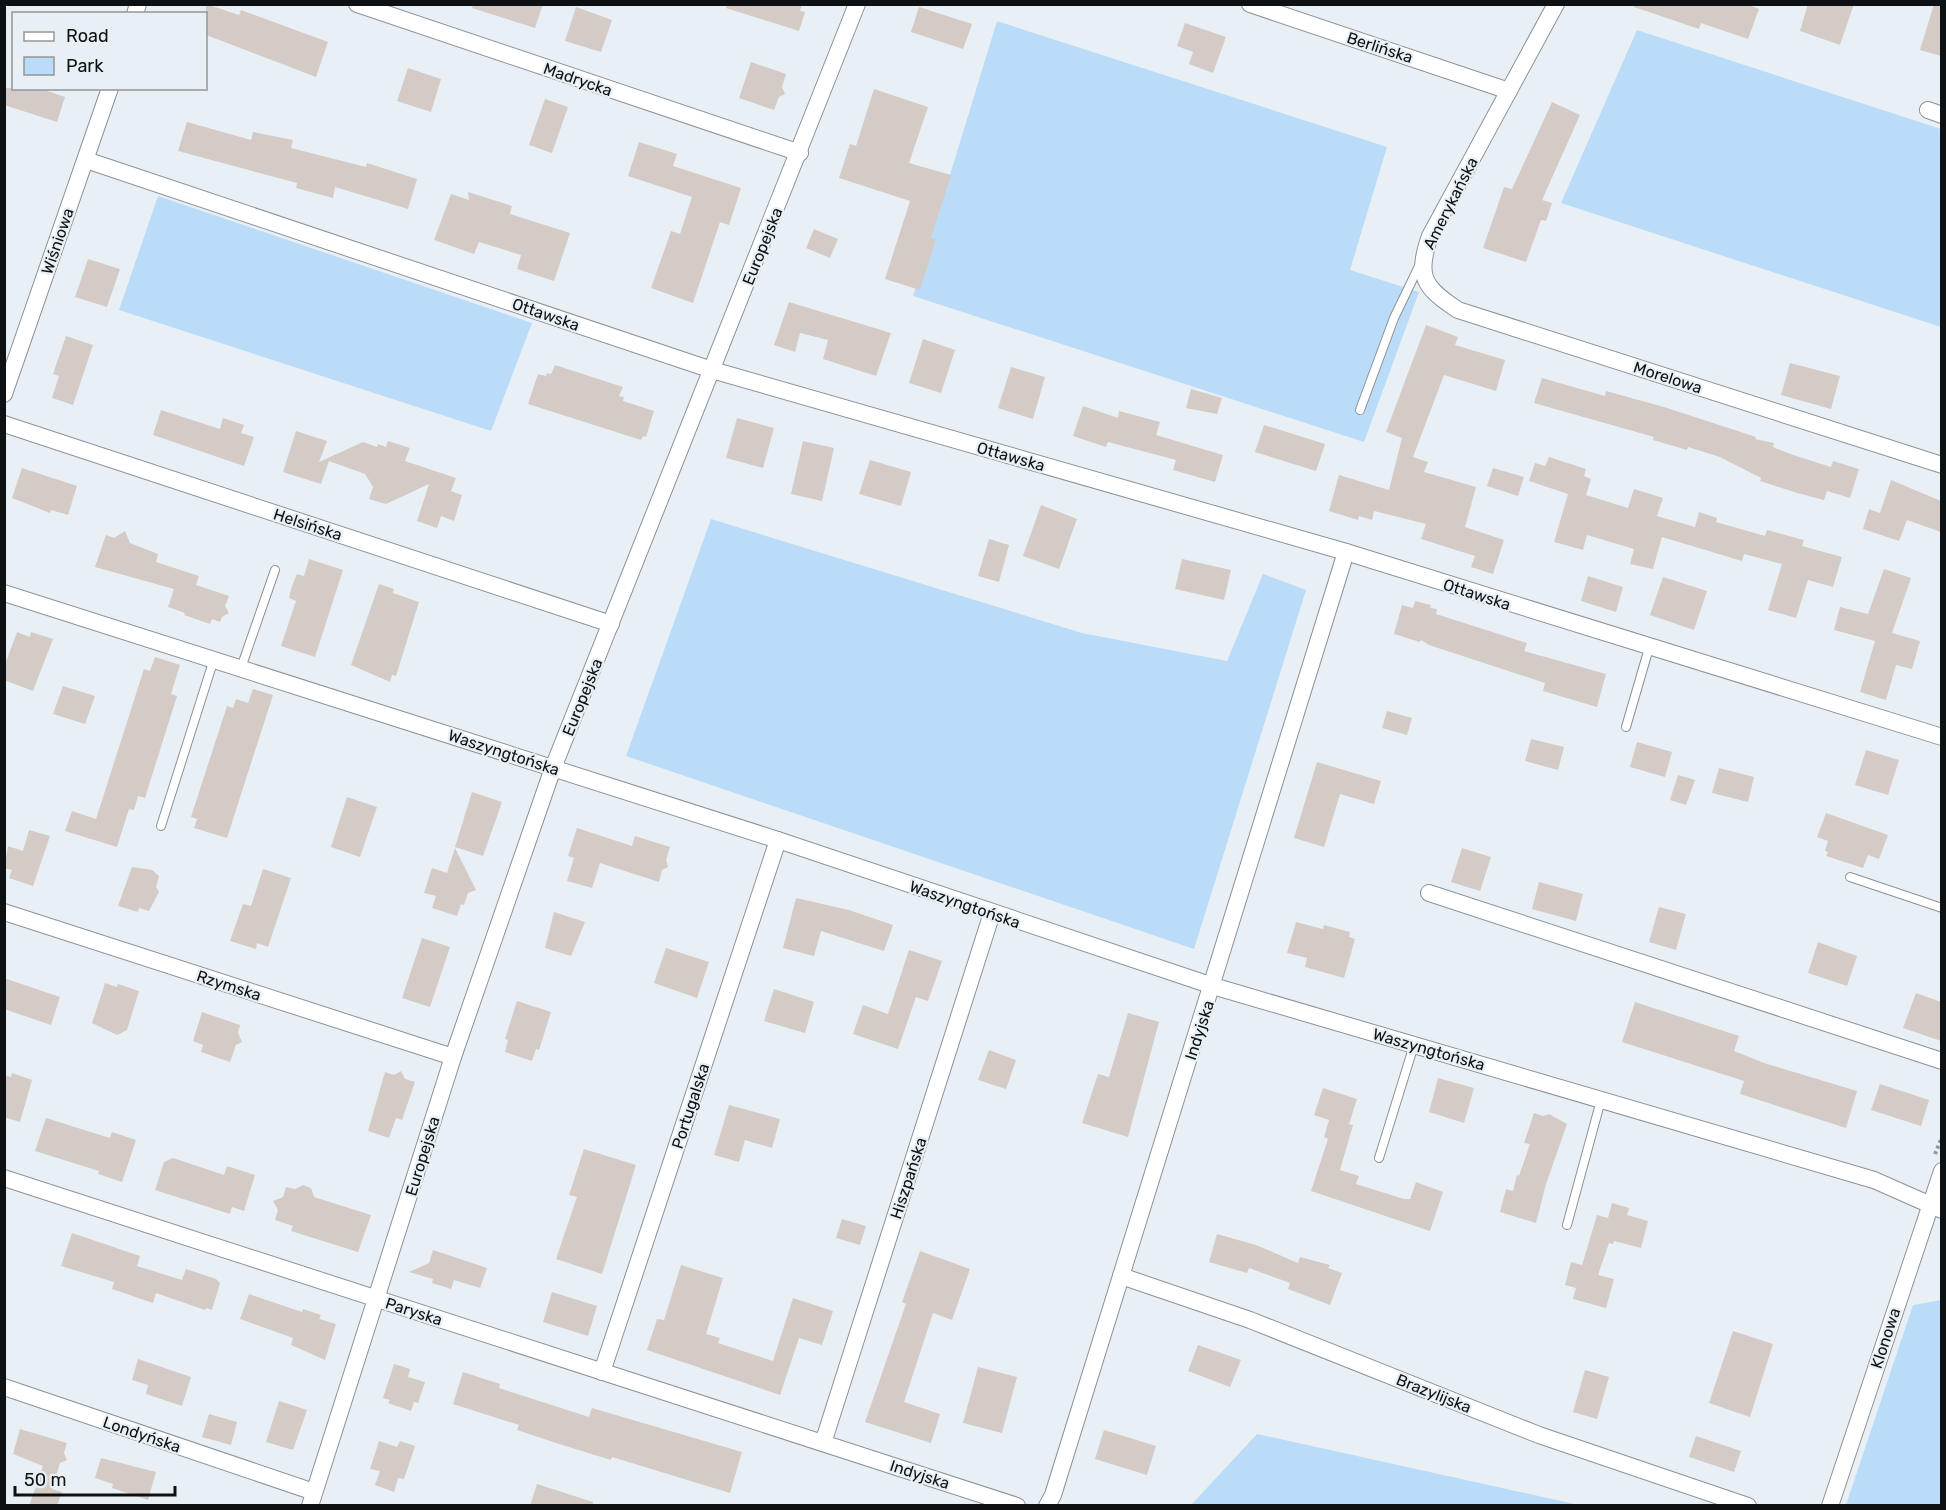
<svg xmlns="http://www.w3.org/2000/svg" width="1946" height="1510" font-family="Rubik,sans-serif">
<style>
.green{fill:#bbdcf8}
.building{fill:#d4cbc6}
.lines{fill:none;stroke-linecap:round;stroke-linejoin:round}
.service-casing{stroke:#8b9298;stroke-width:10}
.minor-casing{stroke:#8b9298;stroke-width:18}
.path{stroke:#90969b;stroke-width:4;stroke-dasharray:3 3;stroke-linecap:butt}
.service{stroke:#fff;stroke-width:8}
.minor{stroke:#fff;stroke-width:16}
.labels{text-anchor:middle;stroke-width:4.5;stroke-linejoin:round;paint-order:stroke}
.street-label{font-size:16px;fill:#0e1113;stroke:#e8f0f6}
</style>
<rect width="100%" height="100%" fill="#e8f0f6"/>
<g class="green">
<path d="M997 21 1387 147 1350 270 1419 292 1364 442 913 296Z"/>
<path d="M1637 30 1941 129V327L1561 203Z"/>
<path d="M158 196 532 323 491 431 119 310Z"/>
<path d="M711 519 1082 633 1227 661 1263 574 1306 590 1194 949 626 756Z"/>
<path d="M1941 1300V1505H1846L1913 1305Z"/>
<path d="M1257 1434 1579 1505H1191Z"/>
</g>
<g class="building">
<path d="M206 4 239 15 241 10 328 42 316 77 206 35Z"/>
<path d="M473 4H543L535 28 472 8Z"/>
<path d="M727 4H802L800 11 805 12 799 31 726 8Z"/>
<path d="M1635 4H1747L1759 9 1748 39 1701 23 1699 29 1634 7Z"/>
<path d="M1808 4H1854L1840 45 1800 31Z"/>
<path d="M1934 4H1941V56L1920 50Z"/>
<path d="M576 7 612 20 601 52 565 41Z"/>
<path d="M919 7 972 24 963 49 911 32Z"/>
<path d="M1185 23 1226 37 1213 73 1189 64 1193 52 1177 46Z"/>
<path d="M751 62 786 74 782 87 785 94 779 97 774 110 739 98Z"/>
<path d="M408 68 441 79 431 112 397 101Z"/>
<path d="M4 88H39L65 97 57 122 4 105Z"/>
<path d="M874 89 928 107 909 163 951 175 931 238 936 239 920 290 885 279 910 201 839 178 850 144 856 146Z"/>
<path d="M545 99 568 107 552 153 529 145Z"/>
<path d="M1552 102 1580 115 1542 200 1552 203 1546 221 1541 220 1526 262 1483 248 1504 187 1512 189Z"/>
<path d="M187 122 251 140 253 132 293 140 291 148 366 167 367 163 417 179 408 209 335 187 333 198 296 188 297 183 178 151Z"/>
<path d="M639 142 677 154 673 166 741 188 729 225 720 222 693 303 651 288 671 231 680 234 692 197 628 176Z"/>
<path d="M468 192 512 206 510 214 570 233 554 281 517 269 521 255 479 242 474 254 434 240 451 194 469 200Z"/>
<path d="M814 229 838 239 830 258 806 248Z"/>
<path d="M88 259 120 269 107 307 75 297Z"/>
<path d="M789 302 891 333 876 376 823 359 828 340 800 333 795 352 774 345Z"/>
<path d="M1426 325 1458 337 1455 345 1505 360 1496 391 1444 375 1413 457 1428 462 1424 472 1476 487 1465 527 1504 540 1493 574 1471 567 1475 556 1421 539 1426 524 1374 511 1372 520 1359 516 1358 520 1329 511 1339 475 1389 490 1402 438 1386 432Z"/>
<path d="M66 336 93 345 73 405 52 398 59 376 53 374Z"/>
<path d="M923 339 955 350 941 393 909 383Z"/>
<path d="M1790 363 1840 376 1831 409 1781 395Z"/>
<path d="M555 365 623 387 619 396 624 397 623 401 654 411 646 437 643 436 641 440 528 404 538 374 546 376 547 373 551 374Z"/>
<path d="M1011 367 1045 377 1033 419 998 408Z"/>
<path d="M1542 378 1605 396 1606 391 1664 407 1756 437 1755 439 1774 443 1773 447 1790 454 1831 467 1833 461 1859 469 1850 498 1827 491 1824 500 1797 493 1760 481 1761 478 1720 457 1688 447 1687 450 1653 440 1654 437 1534 403Z"/>
<path d="M1191 389 1222 398 1217 414 1186 408Z"/>
<path d="M1083 406 1118 418 1119 411 1160 422 1156 435 1223 455 1215 482 1173 470 1176 460 1108 442 1106 447 1073 436Z"/>
<path d="M161 410 220 429 223 418 244 425 241 433 254 437 244 466 153 435Z"/>
<path d="M737 418 774 428 763 468 726 458Z"/>
<path d="M1264 425 1325 444 1316 471 1255 452Z"/>
<path d="M296 431 327 441 319 462 363 442 377 447 378 444 386 447 388 441 410 448 405 461 456 478 451 491 462 495 454 521 441 516 437 528 417 521 429 484 386 504 369 499 373 487 365 474 329 461 321 484 283 472Z"/>
<path d="M803 441 834 448 822 501 791 494Z"/>
<path d="M1549 457 1586 469 1584 476 1591 479 1586 495 1628 508 1634 489 1663 498 1657 516 1695 527 1699 512 1717 518 1716 522 1765 536 1767 530 1804 540 1802 546 1842 557 1833 587 1808 580 1796 618 1768 610 1782 564 1744 554 1742 561 1662 537 1653 569 1630 564 1634 549 1587 535 1583 550 1554 542 1568 494 1529 481 1535 463 1545 466Z"/>
<path d="M870 460 911 472 901 506 859 494Z"/>
<path d="M22 468 77 486 68 515 51 510 50 513 12 498Z"/>
<path d="M1493 468 1524 477 1518 496 1487 486Z"/>
<path d="M1891 480 1941 501V532L1907 520 1899 541 1863 529 1869 509 1880 513Z"/>
<path d="M1041 505 1077 519 1059 569 1023 556Z"/>
<path d="M125 531 130 543 158 554 156 562 199 576 196 585 229 596 225 606 229 613 222 617 220 622 212 619 210 624 184 615 185 613 168 607 174 589 95 567 106 535 114 538Z"/>
<path d="M989 539 1009 545 999 582 978 576Z"/>
<path d="M309 559 343 570 315 657 281 646 296 601 289 598 292 586 297 574 304 576Z"/>
<path d="M1182 559 1231 570 1224 600 1175 589Z"/>
<path d="M1884 569 1911 578 1892 633 1920 641 1912 669 1896 665 1886 700 1860 692 1875 641 1834 630 1840 607 1868 614Z"/>
<path d="M1588 576 1623 587 1616 612 1581 601Z"/>
<path d="M1663 577 1707 591 1694 630 1650 615Z"/>
<path d="M379 584 394 589 393 593 419 602 396 676 392 675 390 682 351 665Z"/>
<path d="M1415 601 1431 605 1430 608 1437 609 1436 614 1527 643 1524 651 1606 674 1597 707 1543 691 1545 683 1429 645 1421 640 1420 642 1394 634 1402 605 1413 608Z"/>
<path d="M17 632 30 637 31 632 53 639 33 691 4 680V667Z"/>
<path d="M155 657 180 665 171 694 177 696 145 798 138 796 134 810 129 809 117 847 65 831 72 811 96 819 144 669 150 671Z"/>
<path d="M63 686 95 696 85 724 53 714Z"/>
<path d="M253 689 273 695 227 838 194 828 197 819 191 817 227 706 233 708 236 699 248 703Z"/>
<path d="M1387 711 1412 718 1407 735 1382 728Z"/>
<path d="M1531 739 1564 747 1558 770 1525 761Z"/>
<path d="M1637 742 1672 752 1665 777 1630 767Z"/>
<path d="M1866 750 1899 760 1888 795 1855 785Z"/>
<path d="M1317 762 1381 781 1374 804 1340 794 1324 847 1294 838Z"/>
<path d="M1719 768 1754 777 1748 802 1712 793Z"/>
<path d="M1678 775 1695 780 1686 805 1670 800Z"/>
<path d="M472 792 502 802 483 856 455 847Z"/>
<path d="M347 797 377 807 360 857 331 847Z"/>
<path d="M1826 813 1888 835 1879 859 1868 855 1863 868 1826 856 1828 852 1825 851 1828 841 1817 837Z"/>
<path d="M577 828 632 846 635 836 670 847 666 860 668 867 662 870 659 882 600 863 592 888 567 881 574 858 568 856Z"/>
<path d="M29 830 50 836 33 886 9 878 12 870 4 868 8 846 23 851Z"/>
<path d="M455 848 476 890 468 893 464 905 461 904 457 916 432 908 436 896 424 893 432 868 447 873Z"/>
<path d="M1462 848 1491 857 1480 891 1451 882Z"/>
<path d="M132 867 152 870 159 876 156 887 159 892 149 911 139 908 138 912 118 906Z"/>
<path d="M263 869 291 878 268 947 257 943 256 949 230 941 243 904 251 906Z"/>
<path d="M1539 882 1583 894 1576 921 1532 909Z"/>
<path d="M796 898 849 910 893 925 884 951 821 931 814 956 783 948Z"/>
<path d="M1659 907 1686 914 1676 950 1649 942Z"/>
<path d="M554 912 585 922 571 956 545 948Z"/>
<path d="M1296 922 1323 929 1324 925 1350 932 1349 937 1355 939 1344 978 1305 967 1307 958 1287 953Z"/>
<path d="M422 938 450 947 430 1007 402 998Z"/>
<path d="M1818 942 1857 956 1847 986 1808 973Z"/>
<path d="M666 948 709 962 697 998 654 983Z"/>
<path d="M909 950 942 961 928 1001 916 997 898 1049 853 1034 863 1005 888 1014Z"/>
<path d="M4 978 60 997 51 1025 4 1009Z"/>
<path d="M105 983 117 987 118 984 139 991 127 1030 117 1035 92 1023Z"/>
<path d="M774 989 814 1002 805 1033 764 1021Z"/>
<path d="M1916 993 1941 1002V1041L1903 1028Z"/>
<path d="M517 1001 551 1012 539 1050 536 1049 532 1061 505 1052 508 1040 505 1039Z"/>
<path d="M1635 1002 1739 1036 1734 1051 1764 1063 1857 1091 1846 1128 1740 1094 1744 1081 1622 1042Z"/>
<path d="M202 1012 240 1025 238 1033 242 1042 236 1045 230 1062 201 1052 203 1045 193 1041Z"/>
<path d="M1128 1013 1159 1022 1128 1137 1082 1123 1098 1074 1109 1077Z"/>
<path d="M989 1050 1016 1060 1006 1089 978 1080Z"/>
<path d="M401 1071 405 1079 415 1082 402 1120 396 1118 389 1138 368 1131 385 1072 394 1075Z"/>
<path d="M12 1073 32 1080 20 1122 4 1117V1075L11 1077Z"/>
<path d="M1438 1078 1474 1088 1464 1123 1429 1112Z"/>
<path d="M1880 1084 1929 1100 1921 1126 1871 1110Z"/>
<path d="M1323 1088 1357 1099 1349 1124 1353 1125 1340 1170 1359 1176 1356 1184 1404 1199H1410L1416 1182 1443 1192 1430 1231 1311 1191 1328 1139 1324 1137 1329 1120 1314 1115Z"/>
<path d="M729 1105 780 1119 772 1148 745 1140 739 1162 714 1155Z"/>
<path d="M1534 1113 1543 1116 1549 1114 1567 1124 1546 1184 1536 1223 1500 1212 1506 1189 1513 1191 1517 1175 1519 1176 1530 1144 1524 1143Z"/>
<path d="M46 1118 110 1138 112 1132 136 1140 122 1182 98 1174 99 1171 35 1151Z"/>
<path d="M584 1149 636 1165 602 1274 556 1259 577 1197 569 1195Z"/>
<path d="M173 1158 224 1175 227 1166 255 1175 244 1211 232 1207 230 1214 155 1190 164 1162Z"/>
<path d="M303 1185 311 1188 314 1197 371 1215 358 1252 291 1231 293 1226 275 1220 278 1210 273 1201 283 1197 286 1187 295 1189Z"/>
<path d="M1612 1203 1629 1208 1627 1215 1648 1221 1641 1248 1614 1241 1613 1244 1609 1243 1598 1275 1614 1279 1606 1308 1573 1299 1576 1288 1565 1285 1571 1262 1582 1265 1597 1215 1608 1218Z"/>
<path d="M842 1219 866 1226 860 1245 836 1238Z"/>
<path d="M72 1233 140 1256 137 1266 182 1280 186 1269 216 1279 220 1283 212 1310 206 1308 205 1310 156 1293 153 1303 112 1289 114 1282 61 1266Z"/>
<path d="M1217 1234 1256 1245 1298 1263 1300 1257 1330 1265 1328 1268 1342 1273 1330 1305 1288 1289 1290 1283 1249 1268 1247 1273 1209 1262Z"/>
<path d="M433 1250 487 1268 480 1288 454 1280 451 1289 432 1283 433 1279 409 1272 429 1263Z"/>
<path d="M920 1251 970 1269 952 1320 933 1313 904 1402 940 1414 931 1443 865 1422 906 1304 902 1302Z"/>
<path d="M681 1265 723 1278 706 1334 720 1338 718 1343 773 1361 793 1298 833 1311 822 1345 799 1338 780 1395 647 1350 657 1319 664 1320Z"/>
<path d="M552 1292 597 1306 588 1336 543 1322Z"/>
<path d="M249 1294 302 1312 303 1309 321 1315 319 1319 336 1324 325 1360 291 1345 293 1338 240 1319Z"/>
<path d="M1733 1331 1773 1344 1750 1417 1709 1403Z"/>
<path d="M1198 1345 1241 1360 1230 1387 1188 1371Z"/>
<path d="M138 1359 191 1377 182 1406 146 1394 148 1385 132 1380Z"/>
<path d="M394 1364 410 1369 408 1377 425 1382 418 1403 414 1402 411 1411 388 1403 390 1400 383 1398Z"/>
<path d="M978 1367 1017 1377 1002 1433 963 1423Z"/>
<path d="M1585 1370 1609 1377 1597 1419 1573 1412Z"/>
<path d="M463 1372 500 1384 499 1388 589 1417 592 1408 742 1452 730 1493 612 1457 611 1460 556 1443 517 1430 519 1425 453 1404Z"/>
<path d="M279 1401 307 1410 293 1450 266 1442Z"/>
<path d="M209 1414 237 1422 231 1445 202 1437Z"/>
<path d="M20 1429 67 1443 64 1453 67 1460 60 1463 52 1489 62 1492 57 1506H29L43 1466 13 1454Z"/>
<path d="M1104 1430 1156 1446 1147 1475 1095 1459Z"/>
<path d="M1696 1436 1741 1451 1734 1472 1689 1457Z"/>
<path d="M379 1441 397 1447 400 1441 415 1446 404 1479 398 1478 394 1492 375 1485 380 1471 370 1469Z"/>
<path d="M101 1458 156 1472 148 1500 112 1488 113 1484 95 1478Z"/>
<path d="M537 1484 593 1502 592 1506H530Z"/>
</g>
<g class="lines">
<defs>
<g id="service">
<path d="M1360 410 1394 318 1420 264"/>
<path d="M241 668 275 570"/>
<path d="M1626 727 1649 648"/>
<path d="M161 826 214 659"/>
<path d="M1850 877 1942 908"/>
<path d="M1379 1158 1414 1045"/>
<path d="M1567 1225 1601 1100"/>
</g>
<g id="minor">
<path d="M357 4 800 153"/>
<path d="M1250 4 1509 91"/>
<path d="M1556 4 1430 236C1416 276 1423 287 1458 310L1942 465"/>
<path d="M135 14 138 4"/>
<path d="M1928 110 1942 115"/>
<path d="M86 160 712 370 1346 552 1942 737"/>
<path d="M4 394 110 88"/>
<path d="M4 424 611 624"/>
<path d="M4 593 778 840 1213 986 1874 1180 1942 1210"/>
<path d="M1429 893 1942 1061"/>
<path d="M4 912 453 1057"/>
<path d="M4 1178 1017 1506"/>
<path d="M1121 1276 1250 1320 1539 1435 1748 1506"/>
<path d="M602 1372 778 840"/>
<path d="M4 1387 314 1492"/>
<path d="M823 1443 992 913"/>
<path d="M310 1506 453 1057 553 768 857 4"/>
<path d="M1047 1506 1053 1495 1346 552"/>
<path d="M1830 1506 1942 1171"/>
</g>
</defs>
<use href="#service" class="service-casing"/>
<use href="#minor" class="minor-casing"/>
<path class="path" d="M1935 1154 1942 1137"/>
<use href="#service" class="service"/>
<use href="#minor" class="minor"/>
</g>
<g class="labels">
<g class="street-label">
<text transform="translate(1380 47) rotate(18)" y="6">Berlińska</text>
<text transform="translate(578 79) rotate(19)" y="6">Madrycka</text>
<text transform="translate(1450 203) rotate(-63)" y="6">Amerykańska</text>
<text transform="translate(57 241) rotate(-71)" y="6">Wiśniowa</text>
<text transform="translate(762 246) rotate(-68)" y="6">Europejska</text>
<text transform="translate(546 314) rotate(19)" y="6">Ottawska</text>
<text transform="translate(1668 377) rotate(18)" y="6">Morelowa</text>
<text transform="translate(1011 456) rotate(16)" y="6">Ottawska</text>
<text transform="translate(308 524) rotate(18)" y="6">Helsińska</text>
<text transform="translate(1477 594) rotate(18)" y="6">Ottawska</text>
<text transform="translate(582 697) rotate(-68)" y="6">Europejska</text>
<text transform="translate(504 752) rotate(18)" y="6">Waszyngtońska</text>
<text transform="translate(965 904) rotate(19)" y="6">Waszyngtońska</text>
<text transform="translate(229 985) rotate(18)" y="6">Rzymska</text>
<text transform="translate(1199 1030) rotate(-72)" y="6">Indyjska</text>
<text transform="translate(1429 1049) rotate(16)" y="6">Waszyngtońska</text>
<text transform="translate(690 1106) rotate(-72)" y="6">Portugalska</text>
<text transform="translate(422 1156) rotate(-73)" y="6">Europejska</text>
<text transform="translate(908 1178) rotate(-72)" y="6">Hiszpańska</text>
<text transform="translate(414 1311) rotate(18)" y="6">Paryska</text>
<text transform="translate(1885 1338) rotate(-72)" y="6">Klonowa</text>
<text transform="translate(1434 1393) rotate(22)" y="6">Brazylijska</text>
<text transform="translate(142 1434) rotate(19)" y="6">Londyńska</text>
<text transform="translate(920 1474) rotate(18)" y="6">Indyjska</text>
</g>
</g>
<rect width="1946" height="1510" fill="none" stroke="#0e1113" stroke-width="12"/>
<rect x="12" y="12" width="195" height="78" fill="#e8f0f6" stroke="#91979b" stroke-width="1.5"/>
<rect x="24" y="32" width="30" height="9" fill="#ffffff" stroke="#91979b" stroke-width="1.5"/>
<text x="66" y="42" font-size="18" fill="#0e1113">Road</text>
<rect x="24" y="57" width="30" height="18" fill="#bbdcf8" stroke="#91979b" stroke-width="1.5"/>
<text x="66" y="72" font-size="18" fill="#0e1113">Park</text>
<path d="M15 1486v9h160v-9" fill="none" stroke="#0e1113" stroke-width="3"/>
<text x="24" y="1486" font-size="18" fill="#0e1113" stroke="#e8f0f6" stroke-width="4.5" paint-order="stroke">50 m</text>
</svg>
